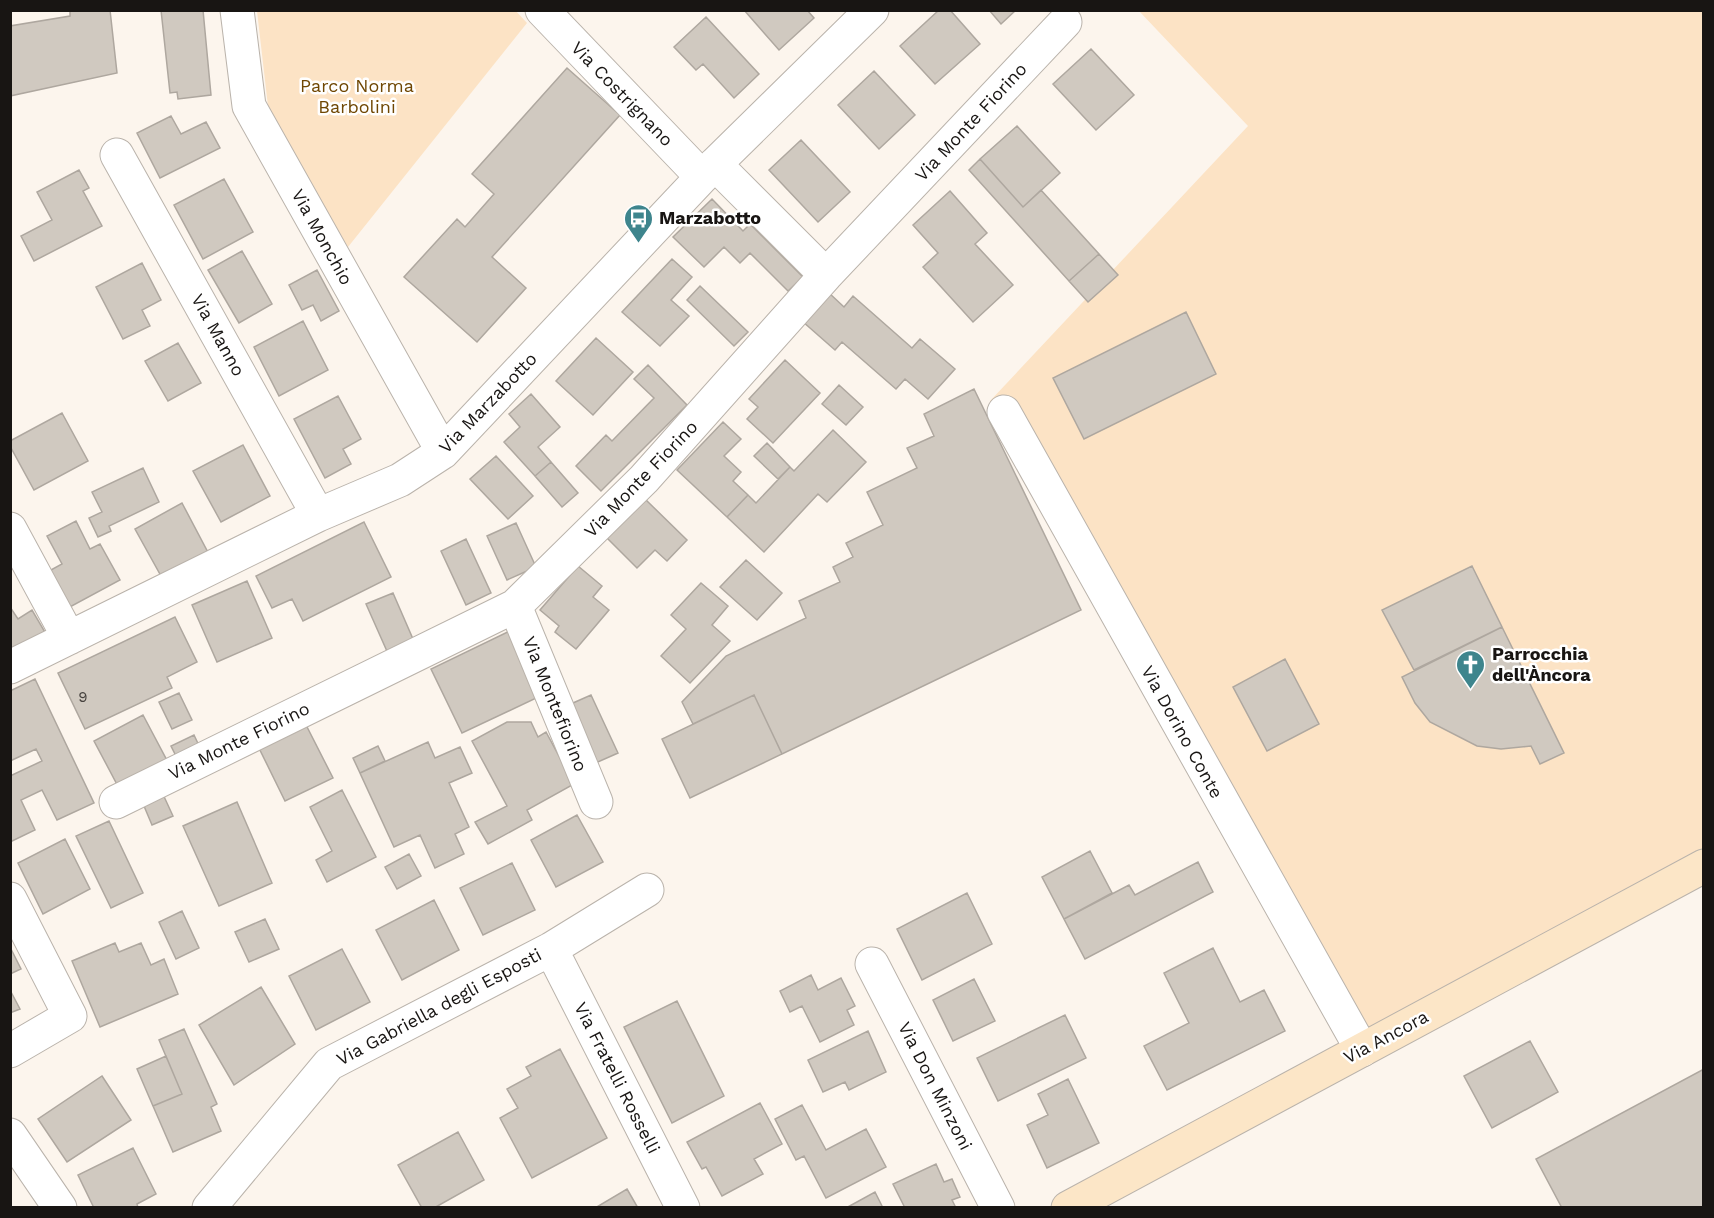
<svg xmlns="http://www.w3.org/2000/svg" width="1714" height="1218" font-family="'Work Sans',sans-serif">
<style>
.green{fill:#fce3c5}
.building{fill:#d0c9c0;stroke:#aea79f;stroke-width:1.5}
.lines{fill:none;stroke-linecap:round;stroke-linejoin:round}
.minor-casing{stroke:#bab3ab;stroke-width:35}
.secondary-casing{stroke:#bab3ab;stroke-width:35}
.minor{stroke:#fff;stroke-width:33}
.secondary{stroke:#fce6c7;stroke-width:33}
.labels{text-anchor:middle;stroke-width:5;stroke-linejoin:round;paint-order:stroke}
.number-label{font-size:15px;fill:#46423e}
.park-label{font-size:18px;fill:#6f4703;stroke:#fff}
.street-label{font-size:18px;fill:#181513;stroke:#fff}
.poi-label{font-size:18px;font-weight:bold;fill:#181513;stroke:#fff;text-anchor:start}
</style>
<rect width="100%" height="100%" fill="#fcf5ed"/>
<path class="green" d="M 515,10 L 527,23 L 348,247 L 269,115 L 257,11 Z
M 1139,11 L 1703,11 L 1703,872 L 1363,1055 L 990,401 L 1248,126 Z"/>
<path class="building" d="M 70,10 L 110,10 L 117,73 L 10,96 L 10,26 L 70,16 Z
M 161,10 L 203,10 L 211,95 L 178,99 L 177,92 L 170,93 Z
M 744,10 L 807,10 L 814,18 L 779,50 Z
M 939,10 L 950,10 L 980,44 L 935,84 L 900,46 Z
M 989,10 L 1016,10 L 1001,24 Z
M 706,17 L 759,74 L 734,98 L 703,64 L 696,70 L 674,47 Z
M 1091,49 L 1134,95 L 1096,130 L 1053,84 Z
M 567,68 L 620,115 L 492,257 L 526,288 L 477,342 L 404,277 L 457,219 L 465,227 L 494,194 L 472,174 Z
M 874,71 L 915,115 L 879,149 L 838,105 Z
M 171,116 L 181,134 L 206,122 L 220,148 L 160,178 L 137,133 Z
M 1017,126 L 1060,173 L 1023,207 L 980,159 Z
M 801,140 L 850,192 L 818,222 L 769,170 Z
M 980,159 L 1023,207 L 1041,190 L 1099,254 L 1069,281 L 969,170 Z
M 79,170 L 89,188 L 83,191 L 102,226 L 34,261 L 21,236 L 52,220 L 37,192 Z
M 224,179 L 253,232 L 203,259 L 174,205 Z
M 950,191 L 987,233 L 975,244 L 1013,285 L 973,322 L 923,267 L 938,253 L 913,225 Z
M 712,199 L 743,231 L 750,224 L 803,277 L 788,291 L 750,253 L 740,263 L 724,247 L 704,267 L 673,237 Z
M 242,251 L 272,304 L 239,323 L 208,270 Z
M 1099,254 L 1118,275 L 1088,302 L 1069,281 Z
M 672,259 L 692,277 L 671,300 L 689,316 L 660,346 L 622,312 Z
M 142,263 L 161,300 L 142,310 L 150,326 L 123,339 L 96,287 Z
M 317,270 L 339,311 L 321,321 L 313,305 L 302,310 L 289,285 Z
M 700,286 L 748,332 L 734,346 L 687,300 Z
M 828,292 L 844,307 L 853,296 L 912,348 L 920,339 L 955,369 L 928,399 L 905,379 L 896,389 L 842,342 L 835,350 L 802,321 Z
M 1186,312 L 1216,374 L 1084,439 L 1053,378 Z
M 303,321 L 328,370 L 279,396 L 254,347 Z
M 596,338 L 633,372 L 593,415 L 556,381 Z
M 178,343 L 201,383 L 168,401 L 145,361 Z
M 785,360 L 820,393 L 773,443 L 747,419 L 758,407 L 749,399 Z
M 648,365 L 687,405 L 601,491 L 576,466 L 606,435 L 612,441 L 654,398 L 634,379 Z
M 839,385 L 863,407 L 846,425 L 822,404 Z
M 974,389 L 1081,610 L 782,754 L 754,695 L 693,724 L 682,702 L 726,656 L 806,618 L 799,601 L 840,582 L 833,567 L 853,557 L 846,543 L 883,525 L 867,492 L 917,468 L 907,448 L 934,436 L 924,414 Z
M 531,394 L 560,427 L 538,447 L 551,462 L 535,476 L 504,442 L 520,427 L 509,414 Z
M 338,396 L 361,439 L 343,449 L 351,464 L 325,478 L 294,419 Z
M 62,413 L 88,461 L 34,490 L 10,446 L 10,441 Z
M 723,422 L 741,439 L 724,456 L 741,472 L 733,481 L 748,495 L 727,517 L 677,470 Z
M 833,430 L 866,462 L 827,502 L 818,494 L 764,552 L 727,517 L 748,495 L 756,503 L 790,467 L 794,471 Z
M 767,443 L 790,467 L 778,479 L 754,456 Z
M 243,445 L 270,496 L 221,522 L 193,471 Z
M 496,456 L 533,496 L 508,519 L 470,479 Z
M 551,462 L 578,493 L 562,507 L 535,476 Z
M 143,468 L 159,502 L 109,526 L 111,531 L 98,537 L 89,518 L 102,512 L 92,492 Z
M 645,499 L 687,540 L 667,561 L 655,550 L 637,568 L 607,538 Z
M 182,503 L 212,560 L 166,585 L 135,529 Z
M 76,521 L 90,549 L 100,544 L 120,580 L 68,608 L 49,571 L 62,564 L 47,536 Z
M 364,522 L 391,577 L 303,621 L 292,599 L 272,608 L 256,576 Z
M 516,523 L 536,567 L 507,580 L 487,536 Z
M 466,539 L 491,593 L 466,605 L 441,551 Z
M 746,560 L 782,593 L 757,620 L 720,587 Z
M 578,566 L 602,586 L 593,597 L 609,610 L 576,649 L 555,632 L 559,626 L 540,610 Z
M 1472,566 L 1502,627 L 1414,670 L 1382,610 Z
M 247,581 L 272,638 L 217,662 L 192,605 Z
M 701,583 L 728,606 L 712,625 L 730,641 L 690,683 L 661,656 L 686,629 L 671,615 Z
M 393,593 L 416,646 L 390,658 L 366,604 Z
M 10,607 L 18,619 L 32,610 L 49,639 L 10,663 Z
M 175,617 L 197,662 L 167,677 L 172,688 L 85,729 L 58,673 Z
M 518,627 L 549,692 L 462,733 L 431,669 Z
M 1502,627 L 1564,753 L 1540,764 L 1531,746 L 1501,749 L 1477,746 L 1430,722 L 1415,703 L 1402,677 Z
M 1285,659 L 1319,724 L 1267,751 L 1233,687 Z
M 35,679 L 94,803 L 57,820 L 42,790 L 21,800 L 35,830 L 10,842 L 10,776 L 42,761 L 36,749 L 10,761 L 10,691 Z
M 179,693 L 192,720 L 172,729 L 159,702 Z
M 591,695 L 618,753 L 591,765 L 564,707 Z
M 754,695 L 782,754 L 690,798 L 662,739 Z
M 143,715 L 170,766 L 121,792 L 94,741 Z
M 302,717 L 333,778 L 285,801 L 255,740 Z
M 507,722 L 531,722 L 538,737 L 546,732 L 574,784 L 527,810 L 532,820 L 488,844 L 475,822 L 507,806 L 472,741 Z
M 194,735 L 203,754 L 180,764 L 171,746 Z
M 428,742 L 435,758 L 460,747 L 472,773 L 449,783 L 469,827 L 455,834 L 464,854 L 435,868 L 420,835 L 394,847 L 360,773 Z
M 378,746 L 385,761 L 360,773 L 353,758 Z
M 161,790 L 173,816 L 152,825 L 141,799 Z
M 342,790 L 376,857 L 327,882 L 316,860 L 332,851 L 310,807 Z
M 237,802 L 272,883 L 219,906 L 183,826 Z
M 577,815 L 603,862 L 556,887 L 531,840 Z
M 109,821 L 143,893 L 111,908 L 76,836 Z
M 65,839 L 90,889 L 43,914 L 18,863 Z
M 1090,851 L 1112,893 L 1064,919 L 1042,877 Z
M 409,854 L 421,876 L 397,889 L 385,867 Z
M 1198,862 L 1213,892 L 1085,959 L 1064,919 L 1129,885 L 1135,895 Z
M 512,863 L 535,910 L 483,935 L 460,888 Z
M 967,893 L 992,944 L 922,980 L 897,929 Z
M 434,900 L 459,950 L 402,980 L 376,930 Z
M 182,911 L 199,948 L 176,959 L 159,922 Z
M 265,919 L 279,949 L 249,962 L 235,932 Z
M 115,943 L 119,952 L 141,943 L 151,965 L 164,959 L 178,994 L 100,1027 L 72,961 Z
M 10,947 L 21,969 L 10,974 Z
M 1213,948 L 1240,1002 L 1264,990 L 1285,1031 L 1167,1090 L 1144,1046 L 1189,1023 L 1164,973 Z
M 342,949 L 370,1002 L 316,1030 L 289,976 Z
M 811,975 L 818,990 L 841,978 L 855,1006 L 847,1010 L 854,1025 L 820,1042 L 802,1006 L 790,1012 L 780,991 Z
M 974,979 L 995,1021 L 953,1041 L 933,1000 Z
M 261,987 L 295,1044 L 234,1085 L 199,1025 Z
M 10,990 L 20,1009 L 10,1013 Z
M 677,1001 L 724,1096 L 672,1123 L 624,1027 Z
M 1065,1015 L 1086,1058 L 998,1101 L 977,1058 Z
M 184,1029 L 217,1104 L 211,1107 L 221,1131 L 173,1152 L 153,1106 L 182,1094 L 159,1040 Z
M 868,1031 L 886,1072 L 849,1090 L 845,1082 L 823,1092 L 808,1060 Z
M 1530,1041 L 1558,1092 L 1492,1128 L 1464,1076 Z
M 560,1049 L 607,1138 L 532,1178 L 500,1118 L 518,1108 L 507,1089 L 531,1076 L 526,1067 Z
M 166,1056 L 182,1094 L 153,1106 L 137,1069 Z
M 1704,1069 L 1704,1208 L 1562,1208 L 1536,1159 Z
M 102,1076 L 131,1120 L 67,1162 L 38,1119 Z
M 1068,1079 L 1099,1143 L 1047,1168 L 1027,1125 L 1048,1115 L 1038,1094 Z
M 760,1103 L 782,1144 L 754,1159 L 763,1174 L 722,1196 L 706,1167 L 702,1169 L 687,1142 Z
M 802,1105 L 826,1150 L 866,1129 L 886,1167 L 826,1198 L 804,1156 L 796,1160 L 775,1119 Z
M 458,1132 L 484,1180 L 434,1208 L 422,1208 L 398,1165 Z
M 133,1148 L 156,1194 L 137,1204 L 138,1208 L 94,1208 L 78,1175 Z
M 936,1164 L 944,1182 L 952,1179 L 960,1197 L 952,1200 L 956,1208 L 905,1208 L 893,1184 Z
M 627,1189 L 638,1208 L 595,1208 Z
M 875,1192 L 883,1208 L 846,1208 Z"/>
<g class="lines">
<defs>
<path id="minor" d="M 237,10 L 249,106 L 443,452
M 542,10 L 702,177
M 117,155 L 318,515
M 715,164 L 826,275
M 1004,412 L 1362,1050
M 10,529 L 69,638
M 515,606 L 596,802
M 10,667 L 318,515 L 400,480 L 443,452 L 702,177 L 872,10
M 116,802 L 515,606 L 644,479 L 826,275 L 1065,22
M 10,899 L 70,1016 L 10,1051
M 551,949 L 683,1208
M 872,964 L 998,1208
M 10,1135 L 60,1208
M 209,1208 L 329,1064 L 551,949 L 647,890"/>
<path id="secondary" d="M 1068,1208 L 1704,866"/>
</defs>
<use href="#minor" class="minor-casing"/>
<use href="#secondary" class="secondary-casing"/>
<use href="#minor" class="minor"/>
<use href="#secondary" class="secondary"/>
</g>
<defs>
<symbol id="bus-pin" viewBox="-11 -11 22 30"><path d="M0 17L-7.5 6A9.5 9.5 0 1 1 7.5 6Z" fill="#3e858d" stroke="#fff"/><path d="M-5-6H5V4H4V6H2V4H-2V6H-4V4H-5ZM-3.5-4V0h7V-4ZM-3.5 1.2v1.5H-2V1.2ZM2 1.2v1.5H3.5V1.2Z" fill="#fff"/></symbol>
<symbol id="church-pin" viewBox="-11 -11 22 30"><path d="M0 17L-7.5 6A9.5 9.5 0 1 1 7.5 6Z" fill="#3e858d" stroke="#fff"/><path d="M-1.2-6h2.4v3.5h3.3v2.4h-3.3V6h-2.4V-.1h-3.3v-2.4h3.3Z" fill="#fff"/></symbol>
</defs>
<g fill-rule="evenodd">
<use href="#bus-pin" x="622" y="202" width="33" height="45"/>
<use href="#church-pin" x="1454" y="648" width="33" height="45"/>
</g>
<g class="labels">
<g class="number-label">
<text x="83" y="702">9</text>
</g>
<g class="park-label">
<text x="357" y="92">Parco Norma<tspan x="357" dy="21">Barbolini</tspan></text>
</g>
<g class="street-label">
<text transform="translate(622 94) rotate(46)" y="6">Via Costrignano</text>
<text transform="translate(971 122) rotate(-47)" y="6">Via Monte Fiorino</text>
<text transform="translate(322 237) rotate(61)" y="6">Via Monchio</text>
<text transform="translate(218 335) rotate(61)" y="6">Via Manno</text>
<text transform="translate(488 403) rotate(-46)" y="6">Via Marzabotto</text>
<text transform="translate(641 479) rotate(-46)" y="6">Via Monte Fiorino</text>
<text transform="translate(555 704) rotate(68)" y="6">Via Montefiorino</text>
<text transform="translate(1182 732) rotate(61)" y="6">Via Dorino Conte</text>
<text transform="translate(239 741) rotate(-26)" y="6">Via Monte Fiorino</text>
<text transform="translate(439 1007) rotate(-28)" y="6">Via Gabriella degli Esposti</text>
<text transform="translate(1386 1037) rotate(-28)" y="6">Via Ancora</text>
<text transform="translate(617 1078) rotate(63)" y="6">Via Fratelli Rosselli</text>
<text transform="translate(935 1086) rotate(63)" y="6">Via Don Minzoni</text>
</g>
<g class="poi-label">
<text x="659" y="224">Marzabotto</text>
<text x="1492" y="660">Parrocchia<tspan x="1492" dy="21">dell'Àncora</tspan></text>
</g>
</g>
<rect width="1714" height="1218" fill="none" stroke="#181513" stroke-width="24"/>
</svg>
